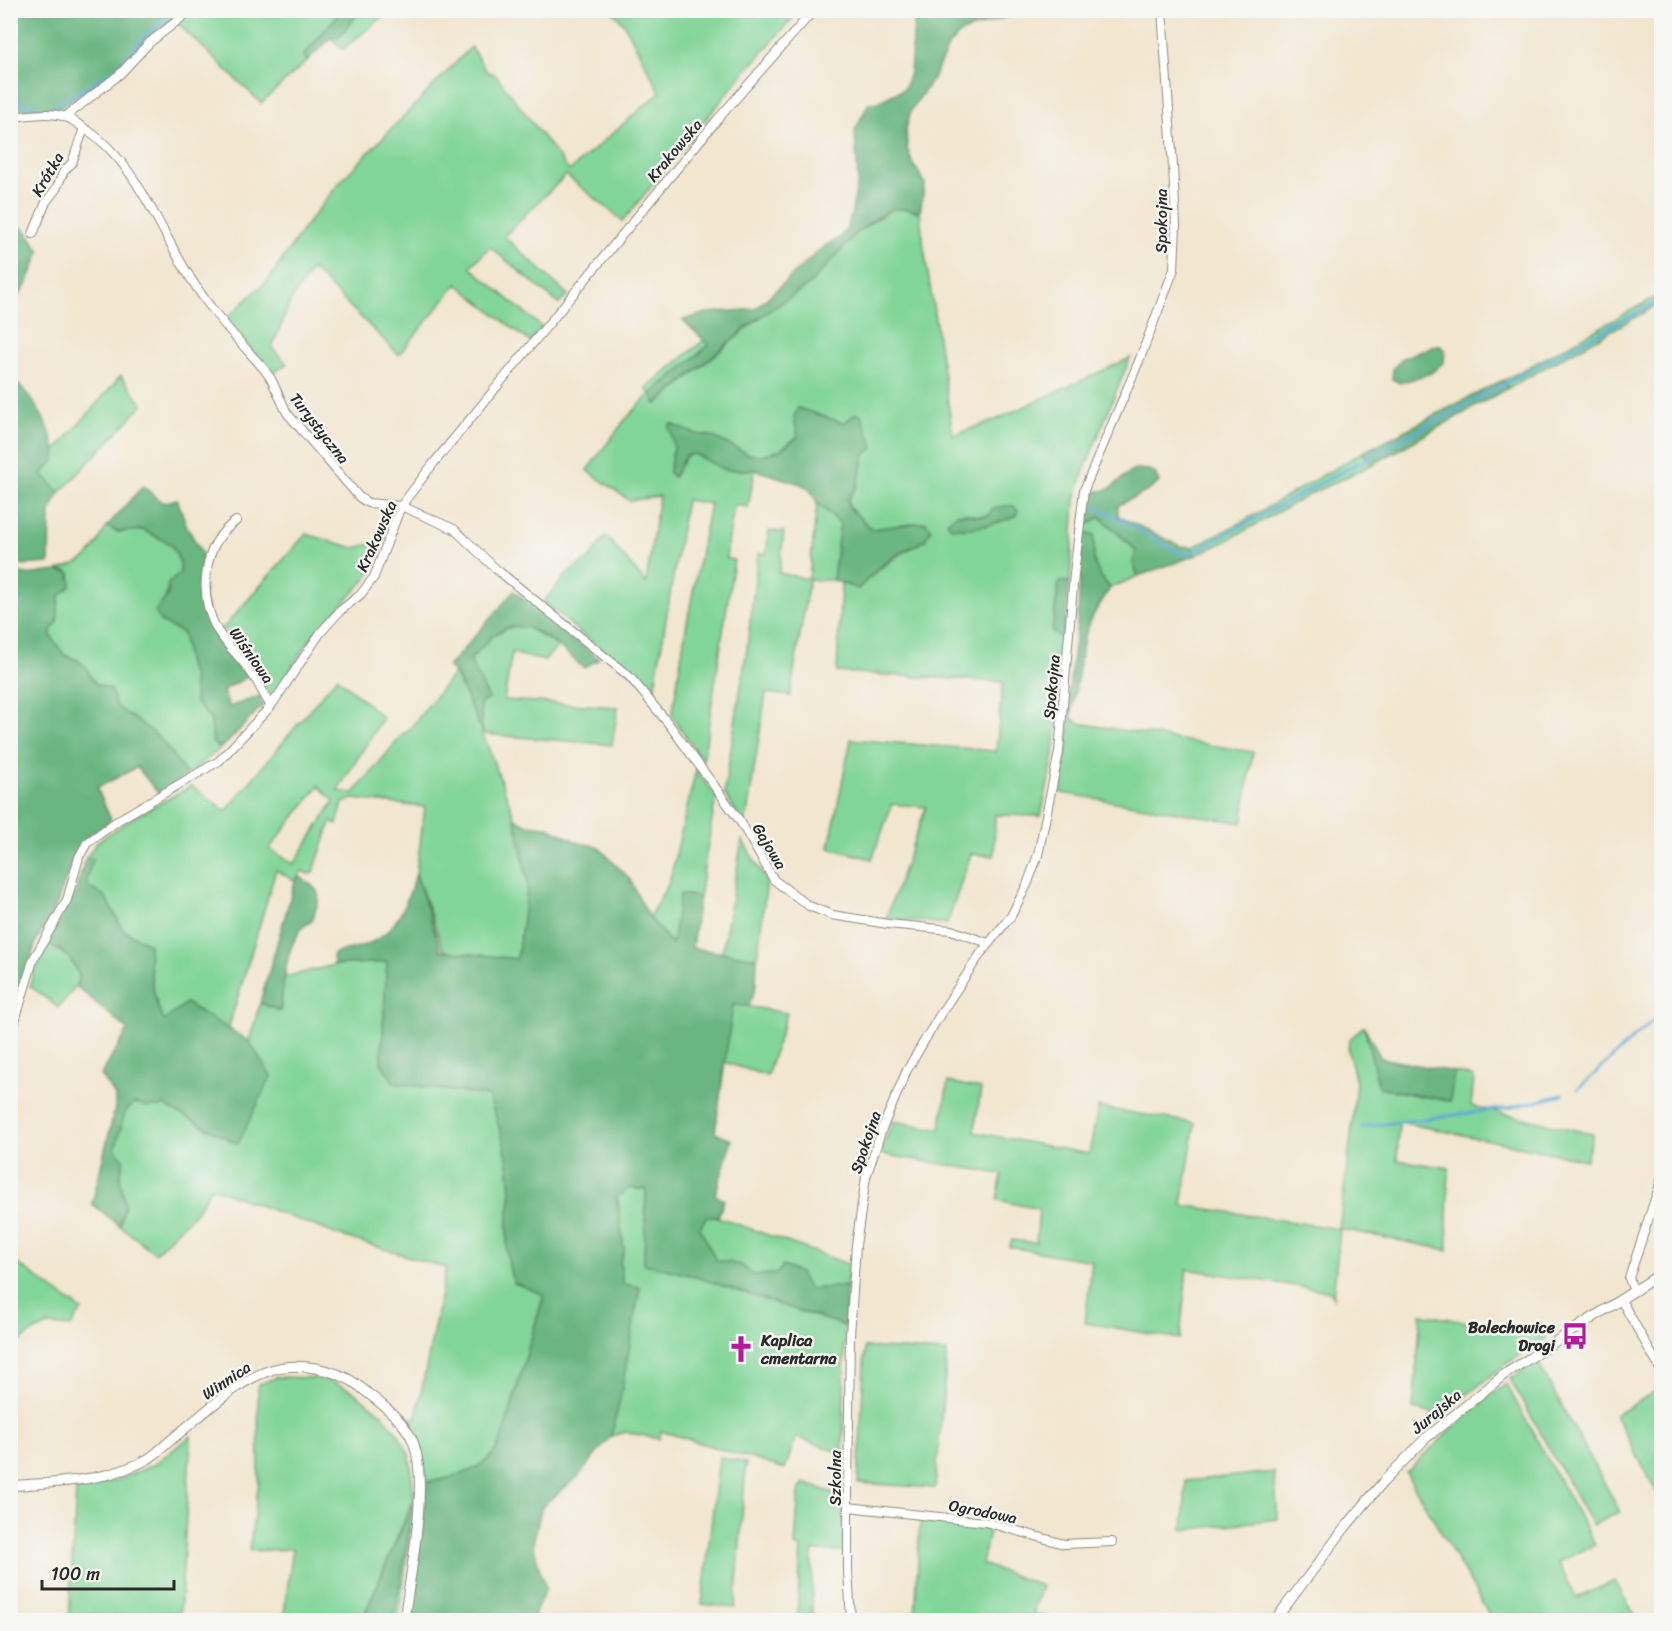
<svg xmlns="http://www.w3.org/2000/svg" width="1672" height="1631" font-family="Sriracha,sans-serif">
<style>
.green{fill:#82d598;stroke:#568062;stroke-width:1.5;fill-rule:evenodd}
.forest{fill:#69b680;stroke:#4a7056;stroke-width:1.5}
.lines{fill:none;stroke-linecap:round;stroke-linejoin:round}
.stream{stroke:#5fa9d7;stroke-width:3}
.minor-casing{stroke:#8e887c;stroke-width:10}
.tertiary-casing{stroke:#8e887c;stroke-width:11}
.minor{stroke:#fff;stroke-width:8}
.tertiary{stroke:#fff;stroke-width:9}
.labels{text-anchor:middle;stroke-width:5;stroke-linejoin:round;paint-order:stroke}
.street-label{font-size:16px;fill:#2b2b2b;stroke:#f6f6f2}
.poi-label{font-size:16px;font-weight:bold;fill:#2b2b2b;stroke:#f6f6f2;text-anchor:end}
</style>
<rect width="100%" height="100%" fill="#f6f6f2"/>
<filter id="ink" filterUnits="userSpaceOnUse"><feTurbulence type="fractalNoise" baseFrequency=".0167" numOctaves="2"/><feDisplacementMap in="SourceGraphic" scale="12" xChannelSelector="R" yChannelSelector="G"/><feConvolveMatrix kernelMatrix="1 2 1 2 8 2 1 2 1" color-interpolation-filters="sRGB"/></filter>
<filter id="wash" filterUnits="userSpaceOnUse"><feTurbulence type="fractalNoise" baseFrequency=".008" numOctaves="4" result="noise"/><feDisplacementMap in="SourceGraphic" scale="24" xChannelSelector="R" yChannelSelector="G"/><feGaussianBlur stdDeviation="1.35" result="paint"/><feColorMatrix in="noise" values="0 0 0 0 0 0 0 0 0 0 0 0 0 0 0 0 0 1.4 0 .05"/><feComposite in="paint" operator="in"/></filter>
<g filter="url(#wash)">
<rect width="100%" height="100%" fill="#f1e6ce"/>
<path class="green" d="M 182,10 L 259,11 L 265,16 L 289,11 L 341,11 L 304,55 L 307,61 L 261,103 L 172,18 Z
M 360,11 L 390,11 L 343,49 L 331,38 L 338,38 Z
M 612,11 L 799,11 L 738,80 L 623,221 L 566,175 L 504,236 L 568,295 L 559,304 L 490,247 L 470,267 L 542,327 L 530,342 L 457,284 L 399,355 L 312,269 L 291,300 L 272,348 L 287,364 L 272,374 L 226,319 L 270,278 L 304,228 L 339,183 L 471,47 L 486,71 L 496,75 L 569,171 L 660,92 L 624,24 Z
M 964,11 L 1024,11 L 983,25 L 977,14 Z
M 892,209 L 908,209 L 920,212 L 923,241 L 953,435 L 993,421 L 1130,358 L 1083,473 L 1075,500 L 1070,582 L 1059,582 L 1052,631 L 1063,639 L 1054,755 L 1041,816 L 995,815 L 994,856 L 971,854 L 947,924 L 886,918 L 926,807 L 892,804 L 872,859 L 829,848 L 851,739 L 996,751 L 1003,682 L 837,672 L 841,583 L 858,589 C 878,567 900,553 926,540 L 926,522 L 872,529 L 849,507 L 848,499 L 857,486 L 865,455 L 855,414 L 844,423 L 798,408 L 794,417 L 798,436 L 778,451 L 761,455 L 748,454 L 711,436 L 695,434 L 672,424 L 670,426 L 674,447 L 669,472 L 673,477 L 686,456 L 694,454 L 725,470 L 755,470 L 748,507 L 734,505 L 726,558 L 734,560 L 703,761 L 672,716 L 686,628 L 710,504 L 686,500 L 654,691 L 579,632 L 544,601 L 566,575 L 590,557 L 606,536 L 646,583 L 659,496 L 630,501 L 587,470 L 625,420 L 650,394 L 646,388 L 704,340 L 709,345 L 651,394 L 657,404 L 763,315 L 810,284 L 858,232 ZM 1005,506 L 1014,506 L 964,529 L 947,522 C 967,503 966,521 990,515 L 992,509 Z
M 1661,294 L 1661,303 L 1508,388 L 1503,381 Z
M 121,376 L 143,405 L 60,493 L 42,474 L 54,460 L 56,450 Z
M 1363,452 L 1372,465 L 1312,493 L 1226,541 L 1194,556 L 1193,547 L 1244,521 Z
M 817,503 L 840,523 L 833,580 L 809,580 L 790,696 L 766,693 L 745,827 L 724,793 L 747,648 L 758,554 L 766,554 L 769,531 L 784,532 L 779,573 L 809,579 Z
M 1100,517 L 1136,551 L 1133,563 L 1138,576 L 1110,588 C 1092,568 1093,561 1094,535 L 1082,533 L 1084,523 L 1087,525 Z
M 107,526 L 117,532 L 143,530 L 171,544 L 180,563 L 180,573 L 168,584 L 161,622 L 183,633 L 188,665 L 193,677 L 195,702 L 211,720 L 213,743 L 218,747 L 226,744 L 187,775 L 165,745 L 154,733 L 116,706 L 111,689 L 96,684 L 90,676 L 86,667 L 77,660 L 64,655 L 51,636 L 51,630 L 57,623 L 59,596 L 67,571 L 58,570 C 91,561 91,554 107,526 Z
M 306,534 L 354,548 L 382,541 L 366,579 L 311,638 L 272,698 L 231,643 L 223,628 Z
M 513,626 L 525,626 L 558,646 L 544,661 L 512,653 L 504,700 L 618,707 L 612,745 L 483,734 L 515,818 L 528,884 L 517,959 L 444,951 L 416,874 L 425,807 L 353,799 L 343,803 L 337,824 L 331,822 L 313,873 L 308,874 L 302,871 L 295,881 L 276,870 L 228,1030 L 186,1003 L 164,1022 C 152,997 150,971 149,944 L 123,930 L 105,896 L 87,887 L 86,880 L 93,859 L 86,858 L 98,841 L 131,819 L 191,786 L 226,811 L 337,677 L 383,718 L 337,791 L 354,793 L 404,733 L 407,732 L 454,673 L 482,731 L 480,703 L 489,699 L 470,660 L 493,635 ZM 319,786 L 334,801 L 294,864 L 269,849 Z
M 1071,717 L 1079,723 L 1253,752 L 1242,823 L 1061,793 Z
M 696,770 L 716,796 L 699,897 L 680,894 L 673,945 L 649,917 L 669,883 Z
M 742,840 L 767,881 L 757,958 L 722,953 Z
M 47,944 C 66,954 71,956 79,976 L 76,986 L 58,1008 L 30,986 L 35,963 Z
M 387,962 L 381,1063 L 395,1083 L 488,1095 C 502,1131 511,1162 511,1200 C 511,1206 508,1212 508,1219 C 506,1240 506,1264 514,1283 L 544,1294 L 504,1432 C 502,1437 500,1444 496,1450 C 481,1472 451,1479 427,1482 L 422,1450 L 403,1416 L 416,1418 L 446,1268 L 338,1235 L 211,1187 L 197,1211 L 155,1253 L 120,1226 L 125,1204 L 120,1177 L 123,1159 L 115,1149 L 125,1112 L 135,1103 L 148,1107 L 163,1105 L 271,1077 L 249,1041 L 260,1003 L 280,1011 L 284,977 L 334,965 Z
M 733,1004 L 787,1013 L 767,1076 L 724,1062 Z
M 1364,1026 L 1379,1088 L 1450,1101 L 1454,1072 L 1474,1077 L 1471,1106 L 1593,1134 L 1586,1160 L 1399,1122 L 1397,1160 L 1449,1168 L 1447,1218 L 1448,1250 L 1340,1229 L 1333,1298 L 1328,1291 L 1187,1269 L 1180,1339 L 1085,1323 L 1092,1261 L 1009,1247 L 1012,1240 L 1036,1243 L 1039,1209 L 997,1200 L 1002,1174 L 880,1154 L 893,1121 L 940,1129 L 948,1082 L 981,1089 L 974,1132 L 1089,1154 L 1098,1107 L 1195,1123 L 1182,1205 L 1339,1229 L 1352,1127 L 1356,1081 L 1348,1051 L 1349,1040 Z
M 629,1188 L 646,1189 L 644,1264 L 690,1275 L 845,1326 L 843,1454 L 796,1437 L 785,1469 L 661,1431 L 659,1439 L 626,1432 L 611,1436 L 639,1287 L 623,1285 L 620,1263 L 624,1250 L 617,1197 Z
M 706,1217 L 718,1217 L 848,1264 L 847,1286 L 809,1289 L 777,1274 L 754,1275 L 741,1265 L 716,1260 L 700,1228 Z
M 11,1259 L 82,1310 L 71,1327 L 49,1325 L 35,1331 L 11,1348 Z
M 1421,1314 L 1544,1336 L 1547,1338 L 1509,1362 L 1441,1415 L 1413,1409 Z
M 865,1347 L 947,1352 L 935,1488 L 858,1483 Z
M 1537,1361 L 1620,1512 L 1592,1525 L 1510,1379 Z
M 277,1377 L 322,1378 L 351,1390 L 382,1414 L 399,1435 L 410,1456 L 414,1500 L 399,1620 L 394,1620 L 412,1503 L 362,1620 L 283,1620 L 293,1549 L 249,1551 L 259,1481 L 258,1385 Z
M 1506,1384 L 1595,1545 L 1558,1562 L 1576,1598 L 1615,1581 L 1637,1620 L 1492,1620 L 1411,1481 L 1406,1473 C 1438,1441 1470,1411 1506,1384 Z
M 1661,1388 L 1661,1500 L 1615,1415 Z
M 191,1436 L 180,1617 L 217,1620 L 69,1620 L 76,1489 L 115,1481 L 153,1465 Z
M 719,1457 L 746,1463 L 735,1608 L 702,1604 Z
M 1274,1472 L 1278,1519 L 1183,1530 L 1186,1481 Z
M 804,1483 L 843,1496 L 844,1551 L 812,1551 L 812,1620 L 797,1620 L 801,1548 L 795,1546 L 799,1489 Z
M 920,1520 L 990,1527 L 982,1564 L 1042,1586 L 1033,1613 L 1057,1620 L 915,1620 Z"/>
<path class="forest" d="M 964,10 L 977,13 L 983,25 L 962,32 L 949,45 L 933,78 L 911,110 L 906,129 L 907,148 L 913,164 L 925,183 L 920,212 L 908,209 L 892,209 L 876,218 L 858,232 L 810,284 L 755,320 L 656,404 L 651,394 L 709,345 L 683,320 L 706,313 L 755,309 L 823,247 L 839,238 L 846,229 L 851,216 L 858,181 L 855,130 L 869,103 L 878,102 L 904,89 L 910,73 L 915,11 Z
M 10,11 L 182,11 L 145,41 L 117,70 L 53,113 L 29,113 L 11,104 Z
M 341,11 L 360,11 L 338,38 L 331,38 L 307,61 L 304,55 Z
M 11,222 L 24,228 L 40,251 L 28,282 L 11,308 Z
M 1434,346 L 1440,346 L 1445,350 L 1444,362 L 1431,373 L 1400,383 L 1392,379 L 1393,368 L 1405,357 Z
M 11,377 C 31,394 57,433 55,460 L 42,474 L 60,493 L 50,511 L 49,563 L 20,565 L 12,558 L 11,554 Z
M 1503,380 L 1508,388 L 1372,465 L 1363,452 Z
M 798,408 L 844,423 L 855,414 L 861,415 L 874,447 L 865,455 L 857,486 L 848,499 L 849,508 L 872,529 L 926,522 L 931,529 C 923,546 913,545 898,554 C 883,563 870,576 858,589 L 833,580 L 840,523 L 817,503 L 810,490 L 801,484 L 755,470 L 725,470 L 694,454 L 685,456 L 674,477 L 669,472 L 674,447 L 669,426 L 672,424 L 695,434 L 711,436 L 748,454 L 761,455 L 778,451 L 798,437 L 794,417 Z
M 1135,469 L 1149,470 L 1155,473 L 1159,482 C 1147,495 1132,496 1118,506 L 1118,516 L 1180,546 L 1193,547 L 1194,556 L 1138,576 L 1133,563 L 1136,550 L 1100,517 L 1087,525 L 1084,523 L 1089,491 C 1115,494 1114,481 1135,469 Z
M 143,486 L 163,503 L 177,499 L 187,527 L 203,555 L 204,600 L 215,630 L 249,676 L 223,690 L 229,707 L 260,696 L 263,705 L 227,743 L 218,747 L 213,743 L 211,720 L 195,702 L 193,677 L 188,665 L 183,633 L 161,622 L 155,611 L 168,595 L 168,584 L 180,573 L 180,562 L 171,544 L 143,530 L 117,532 L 107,526 Z
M 1005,506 L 1014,506 L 1018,511 L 1016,516 C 995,524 973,531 951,527 L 947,522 C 966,504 968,521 990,515 L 992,509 Z
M 1082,533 L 1094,535 C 1093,561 1092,568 1110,588 L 1092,617 L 1084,638 L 1071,717 L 1066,714 L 1078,615 Z
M 11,565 C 25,585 52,565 70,573 L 71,586 L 59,596 L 57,623 L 51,630 L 51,636 L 64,655 L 77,660 L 86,667 L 90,676 L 96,684 L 111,689 L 116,706 L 154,733 L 165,745 L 187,775 L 158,793 L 137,767 L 97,788 L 111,820 L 86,838 L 78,852 L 68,873 L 56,906 L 36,941 L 11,1027 Z
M 1059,582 L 1070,582 L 1063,639 L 1052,632 Z
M 514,591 L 599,659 L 584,668 C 560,648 524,608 493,636 C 485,643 478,652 470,660 L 489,699 L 480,703 L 483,734 L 457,675 L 448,667 Z
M 515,818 L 528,825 L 548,827 L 579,843 L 597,846 L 629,878 L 649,917 L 672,944 L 680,894 L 699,897 L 692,948 L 757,958 L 756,986 L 749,1006 L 733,1005 L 715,1133 L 732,1140 L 715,1195 L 724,1200 L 718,1217 L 706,1217 L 700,1228 L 716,1260 L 741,1265 L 754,1275 L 776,1274 L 783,1266 L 800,1273 L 809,1289 L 847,1286 L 845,1326 L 690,1275 L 644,1264 L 646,1189 L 629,1188 L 617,1197 L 624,1250 L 620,1263 L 623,1284 L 640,1287 L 620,1400 L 611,1436 L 578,1477 L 542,1506 L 533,1543 L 541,1575 L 546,1588 L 532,1620 L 452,1620 L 447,1618 L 440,1620 L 407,1620 L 421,1538 L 427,1482 C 451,1479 481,1472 496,1450 C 500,1444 502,1437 504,1432 L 544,1295 L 514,1283 C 506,1264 506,1240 508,1219 C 508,1212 511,1206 511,1200 C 511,1162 502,1131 488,1096 L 394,1083 L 381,1063 L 387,962 L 334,965 L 333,954 C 345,950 359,948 370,943 C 399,930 407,901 416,874 L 441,951 L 517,959 L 528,884 Z
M 86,858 L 94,859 C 89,868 86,877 87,887 L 105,896 L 123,930 L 149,944 C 150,971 151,996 164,1021 L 186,1003 L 249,1041 L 271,1076 L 238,1144 L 163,1105 L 161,1107 L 148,1107 L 135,1103 L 125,1112 L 115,1149 L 124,1159 L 120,1177 L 125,1204 L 120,1226 L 92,1204 L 115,1108 L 115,1095 L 101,1075 L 128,1030 L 76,986 L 79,976 C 71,956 66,953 47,944 L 76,890 Z
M 299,876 C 324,893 321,893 312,921 C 286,932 283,986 280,1011 L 260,1003 L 295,881 Z
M 1364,1026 L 1381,1058 L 1454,1072 L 1450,1101 L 1379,1088 Z
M 414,1500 L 394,1620 L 362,1620 Z"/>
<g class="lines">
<path class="stream" d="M 10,97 L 43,111 L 48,111 L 116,69 L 147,34 L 178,10
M 1092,504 L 1179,553 L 1186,554 L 1195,551 L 1662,299
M 1578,1089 L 1662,1012
M 1362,1127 L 1508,1108 L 1563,1095"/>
</g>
</g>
<g filter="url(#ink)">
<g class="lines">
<defs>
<path id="minor" d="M 10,117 C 27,116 49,111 65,117 C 71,118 76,123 81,126 C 139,161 160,235 197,288 C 216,317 241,343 264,369 L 271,379 L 287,413 L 359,497 L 368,503 L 401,506 L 454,529 L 496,569 L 630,677 L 668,723 L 740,821 L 774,880 L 809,906 L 832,915 L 888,924 L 951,930 L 988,943
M 65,117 L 120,74 L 149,43 L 191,10
M 33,234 L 46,202 L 56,189 L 64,171 L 72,163 L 84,128
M 236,521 C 202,544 198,595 217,630 C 227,646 242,659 252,674 C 259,684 264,696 271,706
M 10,1038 L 33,960 L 67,900 L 79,857 L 87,843 L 120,819 L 219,761 L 271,706 L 321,632 L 340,611 L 361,594 L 374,577 L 401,506 L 433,464 L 717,120 L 814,10
M 1634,1291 L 1629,1278 L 1662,1178
M 1621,1300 L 1662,1372
M 848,1507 L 985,1522 L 1064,1544 L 1112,1542
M 851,1620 L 848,1570 L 848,1490 L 850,1336 L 856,1245 L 866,1177 L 882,1129 L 907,1070 L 941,1013 L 981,953 L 1011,916 L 1027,885 L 1038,855 L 1059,752 L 1074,574 L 1084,490 L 1139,361 L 1174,269 L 1176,225 L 1173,167 L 1162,10"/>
<path id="tertiary" d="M 10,1486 C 56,1482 107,1482 148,1459 C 156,1454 164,1446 172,1439 C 202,1416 232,1384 268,1371 C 297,1361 335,1368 359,1386 C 377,1401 400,1416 411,1437 C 431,1477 410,1575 404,1620
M 1275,1620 L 1344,1529 L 1383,1482 L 1426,1438 L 1505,1374 L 1662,1273"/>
</defs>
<use href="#minor" class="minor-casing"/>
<use href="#tertiary" class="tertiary-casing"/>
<use href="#minor" class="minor"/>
<use href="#tertiary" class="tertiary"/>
</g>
</g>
<defs>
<symbol id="bus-bare" viewBox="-9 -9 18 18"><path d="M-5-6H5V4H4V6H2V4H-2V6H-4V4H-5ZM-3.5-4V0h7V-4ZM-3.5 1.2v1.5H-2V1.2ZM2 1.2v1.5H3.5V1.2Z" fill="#b5179e" stroke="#f6f6f2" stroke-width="2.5" paint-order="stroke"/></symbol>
<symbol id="church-bare" viewBox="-9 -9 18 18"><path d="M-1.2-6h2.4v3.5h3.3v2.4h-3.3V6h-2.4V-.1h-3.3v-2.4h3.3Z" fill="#b5179e" stroke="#f6f6f2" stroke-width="2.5" paint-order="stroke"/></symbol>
</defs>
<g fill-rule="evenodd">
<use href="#bus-bare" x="1556" y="1317" width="38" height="38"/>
<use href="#church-bare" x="722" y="1330" width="38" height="38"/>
</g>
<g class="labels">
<g class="street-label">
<text transform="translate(674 150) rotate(-50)" y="6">Krakowska</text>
<text transform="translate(47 174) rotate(-60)" y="6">Krótka</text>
<text transform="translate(1161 221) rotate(-90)" y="6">Spokojna</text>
<text transform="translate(320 428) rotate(52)" y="6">Turystyczna</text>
<text transform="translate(376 536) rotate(-66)" y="6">Krakowska</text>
<text transform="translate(252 655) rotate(55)" y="6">Wiśniowa</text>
<text transform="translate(1051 687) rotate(-85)" y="6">Spokojna</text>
<text transform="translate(770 846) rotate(59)" y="6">Gajowa</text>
<text transform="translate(865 1142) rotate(-71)" y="6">Spokojna</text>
<text transform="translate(226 1380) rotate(-34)" y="6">Winnica</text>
<text transform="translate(1436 1411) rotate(-40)" y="6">Jurajska</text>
<text transform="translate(835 1478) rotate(-90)" y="6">Szkolna</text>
<text transform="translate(983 1511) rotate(11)" y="6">Ogrodowa</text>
</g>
<g class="poi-label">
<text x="1555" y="1333">Bolechowice<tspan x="1555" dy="18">Drogi</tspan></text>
<text x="761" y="1346" text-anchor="start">Kaplica<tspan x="761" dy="18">cmentarna</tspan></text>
</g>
</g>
<rect width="1672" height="1631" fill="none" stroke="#f6f6f2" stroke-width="36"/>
<path d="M42 1580v9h132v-9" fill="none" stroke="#2b2b2b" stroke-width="3"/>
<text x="51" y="1580" font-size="18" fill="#2b2b2b" stroke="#f6f6f2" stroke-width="4.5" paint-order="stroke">100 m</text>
</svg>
